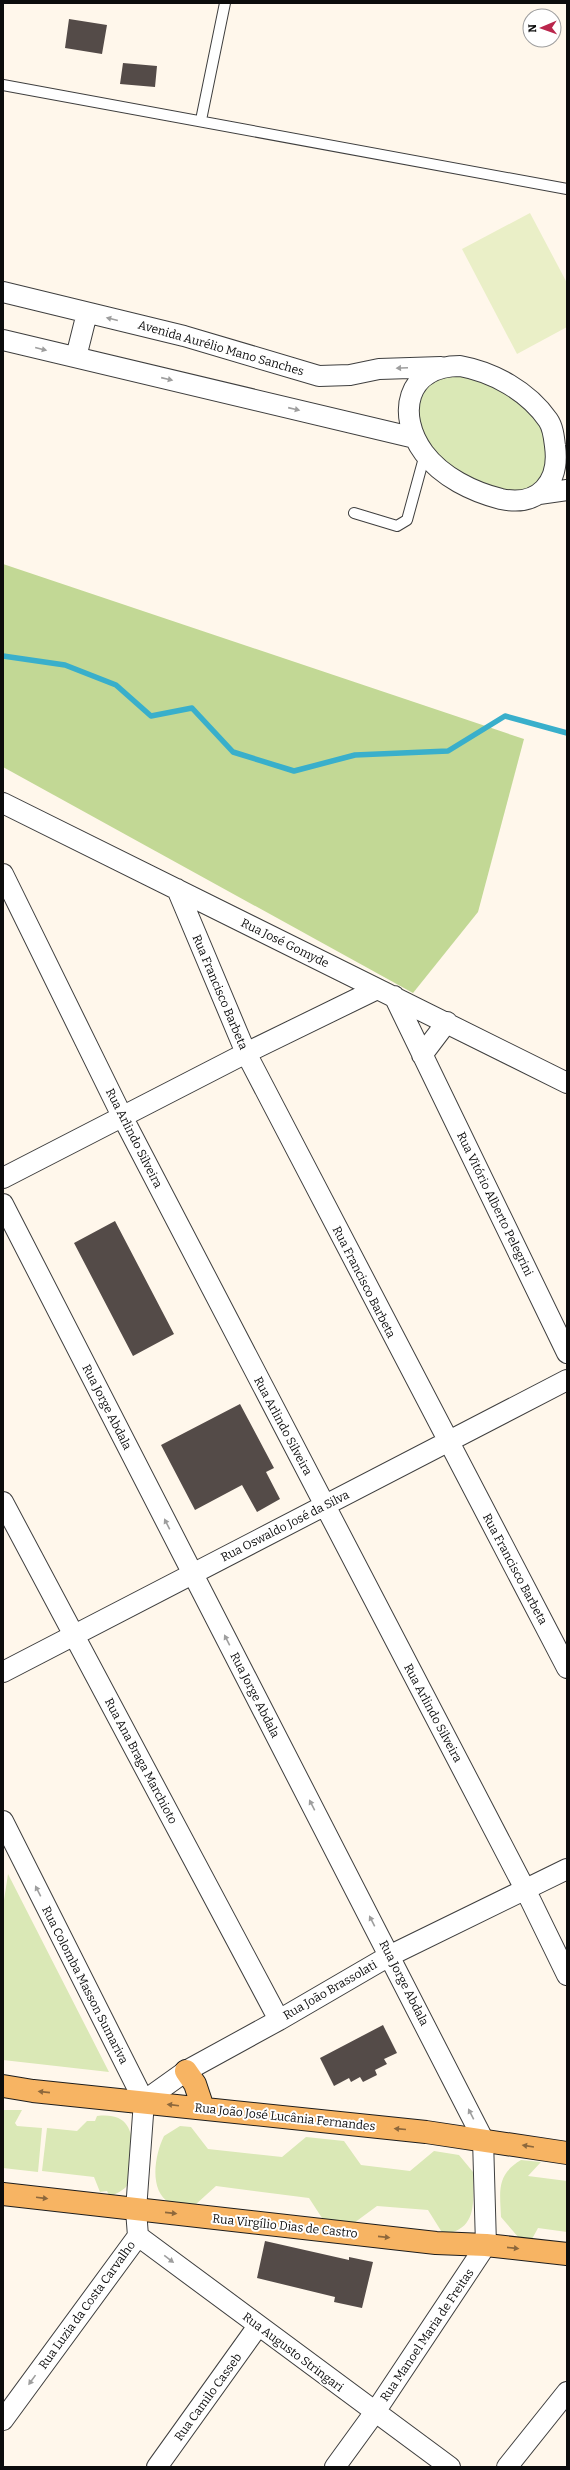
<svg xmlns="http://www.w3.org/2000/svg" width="570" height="2470" font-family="Bitter,serif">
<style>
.green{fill:#dae8b6}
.forest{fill:#c2d895}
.pitch{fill:#eaefc7}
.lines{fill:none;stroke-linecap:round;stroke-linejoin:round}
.stream{stroke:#39afcb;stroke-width:5.5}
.building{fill:#544b48}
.lane-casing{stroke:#3f3f3f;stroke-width:12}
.street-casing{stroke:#3f3f3f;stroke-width:22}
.primary-casing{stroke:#1d1d1d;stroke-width:24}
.lane{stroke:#fff;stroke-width:10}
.street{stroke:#fff;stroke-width:20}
.primary{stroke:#f7b463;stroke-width:22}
.oneway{fill:#9e9e9e}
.oneway2{fill:#8d683c}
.labels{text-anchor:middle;stroke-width:4;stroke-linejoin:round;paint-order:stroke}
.street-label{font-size:12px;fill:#0c0c0c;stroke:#fff}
</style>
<rect width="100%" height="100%" fill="#fff7eb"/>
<path class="green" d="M 469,374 L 519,400 L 544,423 L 551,455 L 538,490 L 505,493 L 446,466 L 420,436 L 417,395 L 428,381 Z
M 8,1874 L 109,2072 L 3,2060 L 3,1907 Z
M 3,2110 L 22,2110 L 15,2123 L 17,2126 L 42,2128 L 38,2172 L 3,2168 Z
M 97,2116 C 130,2112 134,2133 132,2160 C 132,2169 132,2179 126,2187 C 122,2191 115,2194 110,2197 L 107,2191 L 100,2192 L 94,2177 L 42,2171 L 47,2128 L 77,2131 L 87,2121 L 95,2121 Z
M 180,2126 L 191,2127 L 208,2149 L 282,2157 L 306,2137 L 344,2141 L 361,2165 L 410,2171 L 434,2151 L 459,2155 L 473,2172 C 473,2200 479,2230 443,2234 L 428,2210 L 377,2206 L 354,2223 L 324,2221 L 309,2198 L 216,2186 L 195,2205 C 188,2204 176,2206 170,2203 C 148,2191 155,2154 164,2136 Z
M 521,2160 L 541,2162 L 528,2176 L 567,2181 L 567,2232 L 538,2228 L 532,2239 L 519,2238 L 501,2217 C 500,2191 496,2175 521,2160 Z"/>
<path class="forest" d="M 3,564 L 524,739 L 478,912 L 413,993 L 3,767 Z"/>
<path class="pitch" d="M 530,213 L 567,283 L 567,327 L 517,354 L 462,249 Z"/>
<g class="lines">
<path class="stream" d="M 3,656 L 65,665 L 116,685 L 151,716 L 192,708 L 233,752 L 294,771 L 355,755 L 448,751 L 505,716 L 567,733"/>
</g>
<path class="building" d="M 69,19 L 107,25 L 102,54 L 65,48 Z
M 123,63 L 157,66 L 155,87 L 120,84 Z
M 115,1221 L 174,1334 L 133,1356 L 74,1243 Z
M 240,1404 L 274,1468 L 266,1472 L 280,1499 L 257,1512 L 242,1485 L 195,1510 L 161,1445 Z
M 383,2025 L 397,2053 L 384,2059 L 387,2064 L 375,2070 L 377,2075 L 363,2082 L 360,2077 L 351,2082 L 349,2078 L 334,2086 L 320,2058 Z
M 265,2241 L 349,2260 L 349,2257 L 373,2262 L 362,2308 L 334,2302 L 335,2297 L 257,2278 Z"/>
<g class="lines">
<defs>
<path id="lane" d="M 3,85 L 567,189
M 201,120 L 225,3
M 354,513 L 397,526 L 407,520 L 425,454"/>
<path id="street" d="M 3,292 L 184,336 L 319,376 L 350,375 L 379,369 L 441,367
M 3,340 L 415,438
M 76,357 L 87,313
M 460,366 C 493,372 528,391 548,420 C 553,427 554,437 555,446 C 560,482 539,507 501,499 C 473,492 442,477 424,453 C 396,415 406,366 460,366 Z
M 539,494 L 567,490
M 3,803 L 567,1083
M 3,874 L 122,1116 L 526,1891 L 567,1975
M 177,889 L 246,1053 L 567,1668
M 394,996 L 567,1353
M 422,1055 L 447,1022
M 3,1178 L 246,1053 L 377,989
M 3,1204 L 483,2139 L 486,2245 L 375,2412 L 335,2467
M 3,1502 L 279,2020
M 3,1672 L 567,1380
M 3,1821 L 144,2101 L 136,2210 L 138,2236 L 3,2420
M 144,2101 L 186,2071 L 279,2020 L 389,1956 L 567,1869
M 138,2236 L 450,2467
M 157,2467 L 258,2326
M 507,2467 L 567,2392"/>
<path id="primary" d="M 186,2071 L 195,2084 L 203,2108
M 3,2086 L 33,2091 L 426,2132 L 567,2153
M 3,2194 L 436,2243 L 486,2245 L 567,2254"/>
</defs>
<use href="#lane" class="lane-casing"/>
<use href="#street" class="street-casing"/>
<use href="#primary" class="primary-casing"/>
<use href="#lane" class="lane"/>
<use href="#street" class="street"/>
<use href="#primary" class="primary"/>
</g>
<defs><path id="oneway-solid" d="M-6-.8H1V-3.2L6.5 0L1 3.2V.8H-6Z"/></defs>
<g class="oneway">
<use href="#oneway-solid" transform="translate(112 319) rotate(-166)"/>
<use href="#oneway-solid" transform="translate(41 349) rotate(14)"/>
<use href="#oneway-solid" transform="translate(402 368) rotate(177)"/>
<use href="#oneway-solid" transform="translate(167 379) rotate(13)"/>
<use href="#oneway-solid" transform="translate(294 409) rotate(13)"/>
<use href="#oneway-solid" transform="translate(167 1524) rotate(-117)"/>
<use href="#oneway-solid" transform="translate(227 1640) rotate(-117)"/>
<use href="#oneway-solid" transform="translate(312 1805) rotate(-117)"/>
<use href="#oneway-solid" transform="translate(38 1891) rotate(-117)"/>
<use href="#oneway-solid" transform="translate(372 1921) rotate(-117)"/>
<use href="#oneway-solid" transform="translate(471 2114) rotate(-117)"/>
<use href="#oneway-solid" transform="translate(169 2259) rotate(37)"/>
<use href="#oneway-solid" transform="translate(32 2380) rotate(126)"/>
</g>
<g class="oneway2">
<use href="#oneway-solid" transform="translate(44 2092) rotate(-174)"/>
<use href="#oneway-solid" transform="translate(173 2105) rotate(-173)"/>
<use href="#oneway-solid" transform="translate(400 2129) rotate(-175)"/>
<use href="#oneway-solid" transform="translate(528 2146) rotate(-171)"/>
<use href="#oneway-solid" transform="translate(42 2198) rotate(7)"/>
<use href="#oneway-solid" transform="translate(171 2213) rotate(6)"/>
<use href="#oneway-solid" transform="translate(384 2237) rotate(6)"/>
<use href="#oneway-solid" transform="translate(513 2248) rotate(6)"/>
</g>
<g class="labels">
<g class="street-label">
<text transform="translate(221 348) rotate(16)" y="4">Avenida Aurélio Mano Sanches</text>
<text transform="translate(285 943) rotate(26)" y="4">Rua José Gomyde</text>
<text transform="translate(220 992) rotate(67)" y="4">Rua Francisco Barbeta</text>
<text transform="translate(134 1138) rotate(63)" y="4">Rua Arlindo Silveira</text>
<text transform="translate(495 1204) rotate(64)" y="4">Rua Vitório Alberto Pelegrini</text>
<text transform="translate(364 1282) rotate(63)" y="4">Rua Francisco Barbeta</text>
<text transform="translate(107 1407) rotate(63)" y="4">Rua Jorge Abdala</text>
<text transform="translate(283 1426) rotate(62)" y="4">Rua Arlindo Silveira</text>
<text transform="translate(285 1526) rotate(-27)" y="4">Rua Oswaldo José da Silva</text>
<text transform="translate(515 1569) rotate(62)" y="4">Rua Francisco Barbeta</text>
<text transform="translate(255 1695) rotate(63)" y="4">Rua Jorge Abdala</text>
<text transform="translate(433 1713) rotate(62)" y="4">Rua Arlindo Silveira</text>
<text transform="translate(141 1761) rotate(62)" y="4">Rua Ana Braga Marchioto</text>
<text transform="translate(404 1983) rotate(63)" y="4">Rua Jorge Abdala</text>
<text transform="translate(85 1985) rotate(63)" y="4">Rua Colomba Masson Sumariva</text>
<text transform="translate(330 1990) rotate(-30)" y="4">Rua João Brassolati</text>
<text transform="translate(285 2117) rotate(6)" y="4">Rua João José Lucânia Fernandes</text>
<text transform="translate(285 2226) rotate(6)" y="4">Rua Virgílio Dias de Castro</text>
<text transform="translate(87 2305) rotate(-54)" y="4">Rua Luzia da Costa Carvalho</text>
<text transform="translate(427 2335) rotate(-56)" y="4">Rua Manoel Maria de Freitas</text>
<text transform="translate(293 2352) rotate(37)" y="4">Rua Augusto Stringari</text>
<text transform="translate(208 2397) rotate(-54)" y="4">Rua Camilo Casseb</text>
</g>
</g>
<rect width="570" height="2470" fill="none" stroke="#0c0c0c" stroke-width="8"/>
<g transform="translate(542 28) rotate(268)"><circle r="19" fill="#ffffff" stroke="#9e9e9e"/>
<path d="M0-3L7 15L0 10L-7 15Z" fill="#ba264c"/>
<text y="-6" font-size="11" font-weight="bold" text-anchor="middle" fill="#0c0c0c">N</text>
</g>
</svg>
